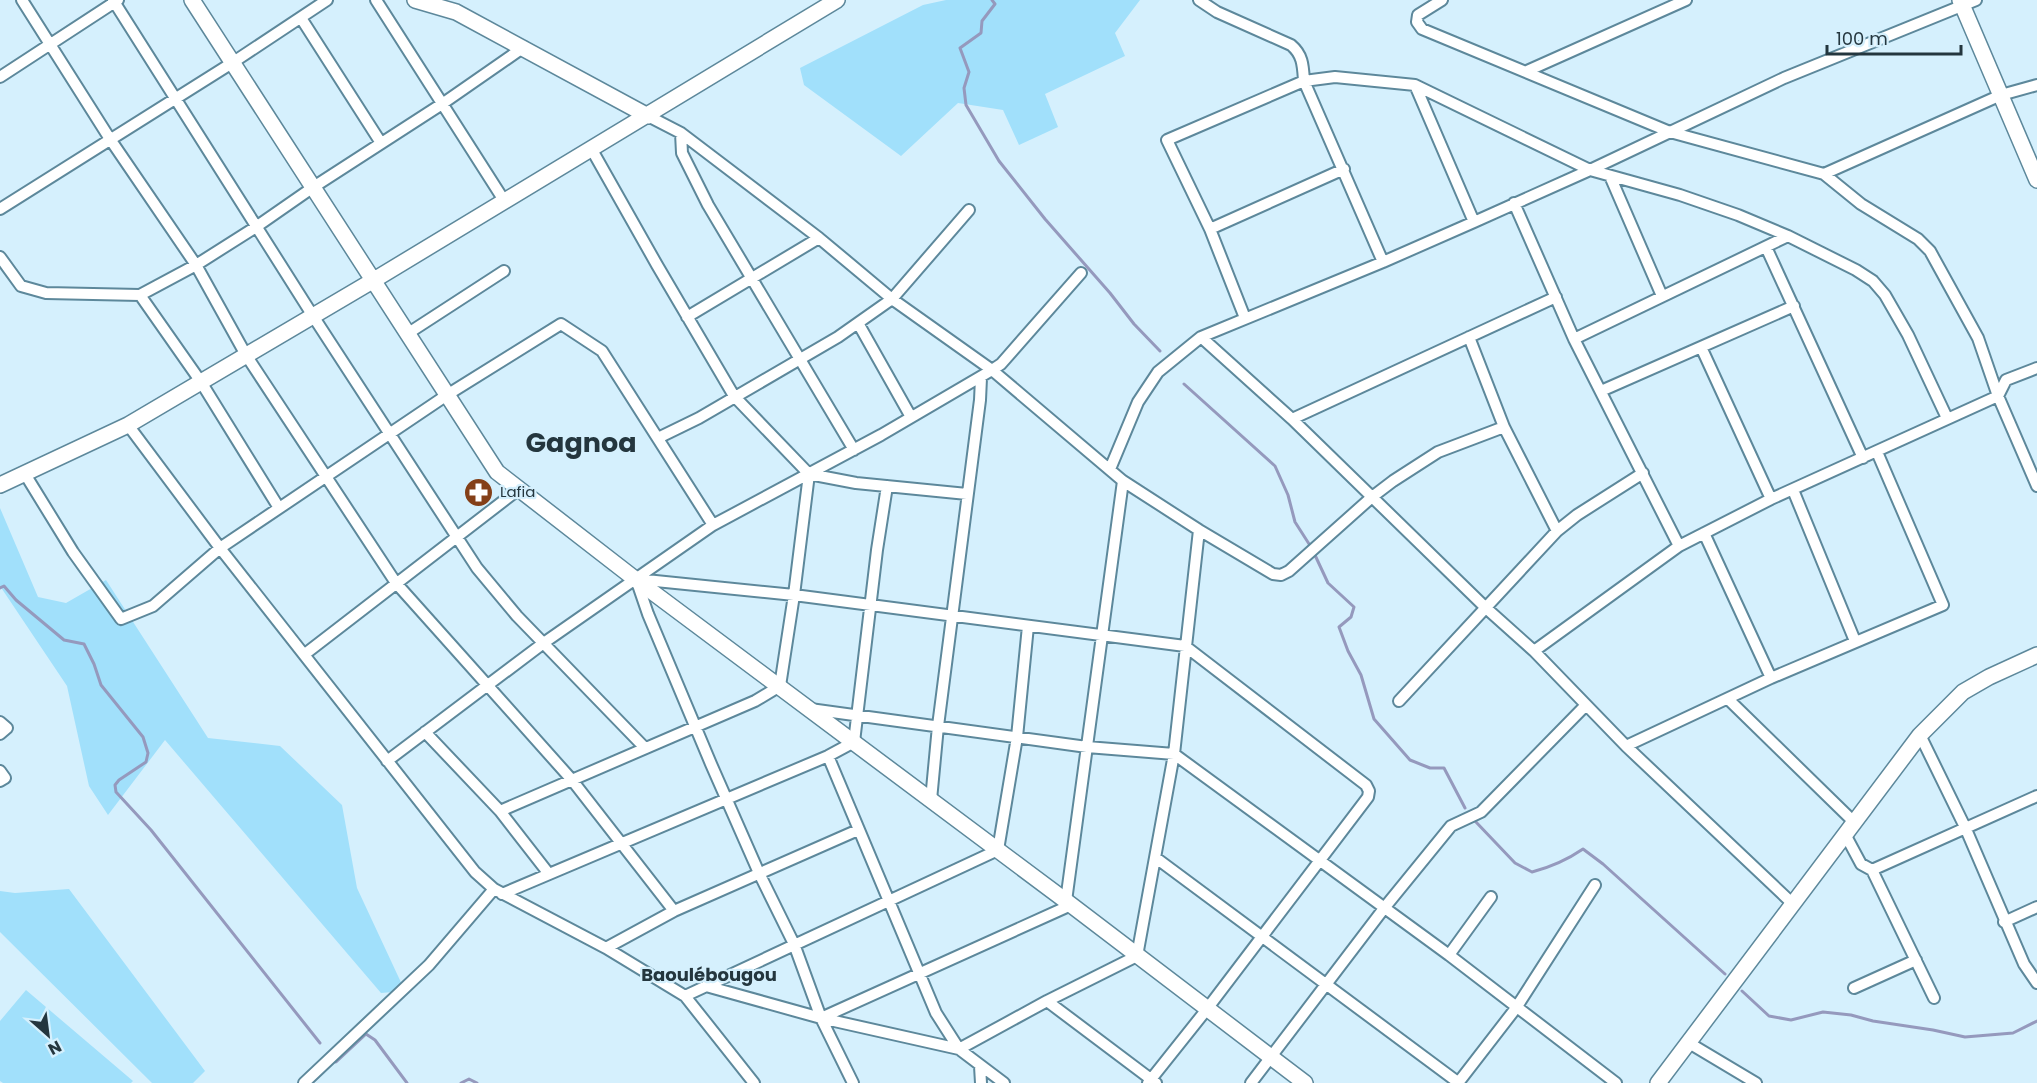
<svg xmlns="http://www.w3.org/2000/svg" width="2037" height="1083" font-family="Poppins,sans-serif">
<style>
.green{fill:#a1e0fb}
.lines{fill:none;stroke-linecap:round;stroke-linejoin:round}
.stream{stroke:#9599bd;stroke-width:3}
.street-casing{stroke:#5d889b;stroke-width:14}
.secondary-casing{stroke:#5d889b;stroke-width:18}
.street{stroke:#fff;stroke-width:10}
.secondary{stroke:#fff;stroke-width:15}
.labels{text-anchor:middle;stroke-width:4.5;stroke-linejoin:round;paint-order:stroke}
.poi-label{font-size:15px;fill:#24363e;stroke:#d5f0fd;text-anchor:start}
.quarter-label{font-size:18px;font-weight:bold;fill:#24363e;stroke:#d5f0fd}
.town-label{font-size:27px;font-weight:bold;fill:#24363e;stroke:#d5f0fd}
</style>
<rect width="100%" height="100%" fill="#d5f0fd"/>
<path class="green" d="M 946,0 L 1140,0 L 1115,33 L 1125,56 L 1045,94 L 1058,127 L 1019,145 L 1003,110 L 958,103 L 901,156 L 804,85 L 800,68 L 923,5 Z
M 0,508 L 38,597 L 66,603 L 106,580 L 208,738 L 280,746 L 342,805 L 357,888 L 405,991 L 381,993 L 165,740 L 108,815 L 89,786 L 67,686 L 0,586 Z
M 69,889 L 205,1071 L 193,1083 L 152,1083 L 0,932 L 0,891 L 15,893 Z
M 26,990 L 133,1081 L 131,1083 L 3,1083 L 0,1081 L 0,1021 Z"/>
<g class="lines">
<path class="stream" d="M 992,0 L 995,4 L 982,21 L 981,33 L 960,48 L 969,72 L 964,88 L 966,105 L 999,161 L 1045,219 L 1110,293 L 1134,324 L 1160,351
M 1184,384 L 1275,466 L 1288,495 L 1295,522 L 1311,547
M 1314,553 L 1328,583 L 1354,607 L 1351,617 L 1339,627 L 1348,651 L 1361,675 L 1374,719 L 1410,760 L 1430,768 L 1444,768 L 1465,808
M 0,588 L 4,586 L 16,600 L 64,640 L 84,644 L 94,664 L 101,685 L 143,737 L 148,753 L 146,762 L 119,780 L 115,785 L 116,792 L 151,830 L 320,1043
M 1475,821 L 1515,863 L 1532,872 C 1551,867 1567,860 1583,849 L 1603,864 L 1725,974
M 1742,991 L 1769,1016 L 1791,1020 L 1823,1012 L 1851,1015 L 1873,1021 L 1933,1030 L 1965,1037 L 2013,1033 L 2037,1021
M 336,1062 L 366,1034 L 375,1040 L 407,1083
M 461,1083 L 469,1079 L 477,1083"/>
<defs>
<path id="street" d="M 22,0 L 110,139 L 196,265 L 246,355 L 396,583 L 572,780 L 674,911
M 113,0 L 313,316 L 477,568 L 517,616 L 645,748
M 376,0 L 505,202
M 1199,0 L 1217,12 L 1291,45 C 1303,55 1303,66 1304,81 L 1383,262
M 1442,0 L 1418,15 L 1417,22 L 1422,29 L 1670,132 L 1824,174 L 1861,204 L 1918,239 L 1930,251 L 1978,338 L 1998,396 L 2037,486
M 301,18 L 381,143
M 1527,71 L 1686,0
M 0,77 L 118,0
M 1415,85 L 1474,222
M 648,116 L 681,133 L 819,238 L 892,299 L 992,370 L 1123,481 L 1199,530 L 1273,574 L 1281,575 L 1289,571 L 1372,497 L 1393,481 L 1438,452 L 1504,427
M 681,133 L 682,153 L 708,205 L 854,450
M 592,150 L 657,265 L 734,396 L 809,474 L 856,483 L 967,494
M 1824,174 L 2001,95 L 2037,85
M 1610,176 L 1662,296
M 1514,203 L 1574,339 L 1679,546
M 0,209 L 232,63 L 327,0
M 1210,229 L 1344,169
M 1766,247 L 1863,458
M 0,257 L 21,286 L 46,293 L 140,295 L 196,265 L 256,227 L 312,188 L 442,104 L 524,47
M 140,295 L 201,382 L 279,508
M 687,317 L 819,238
M 1245,318 L 1210,229 L 1167,140 L 1304,81 L 1335,77 L 1415,85 L 1590,170 L 1680,195 L 1738,215 L 1788,236 L 1856,270 L 1873,281 L 1885,295 L 1908,335 L 1947,418
M 858,323 L 911,417
M 407,334 L 504,271
M 1201,337 L 1292,419 L 1486,608 L 1534,651 L 1626,746 L 1793,904
M 1469,337 L 1504,427 L 1557,531
M 1574,339 L 1788,236
M 1701,347 L 1771,499
M 1601,391 L 1794,306
M 1292,419 L 1556,297
M 128,425 L 220,548 L 475,872 L 494,889 L 606,948 L 685,996 L 754,1083
M 658,438 L 699,418 L 838,337 L 892,299 L 969,210
M 1110,469 L 1138,402 L 1158,372 L 1201,337 L 1383,262 L 1474,222 L 1590,170 L 1784,78 L 1976,0
M 25,474 L 73,552 L 121,619 L 153,606 L 220,548 L 447,395 L 561,324 L 602,351 L 713,525
M 1793,490 L 1855,641
M 1704,533 L 1771,678
M 636,579 L 794,595 L 1185,646 L 1366,785 L 1369,791 L 1368,797 L 1207,1009 L 1148,1083
M 636,579 L 648,614 L 711,764 L 759,873 L 794,944 L 821,1018 L 853,1083
M 1534,651 L 1679,546 L 1771,499 L 1998,396 L 2006,380 L 2037,368
M 305,654 L 519,489
M 1728,699 L 1855,823
M 1399,701 L 1557,531 L 1577,515 L 1643,473
M 810,709 L 1087,747 L 1174,754 L 1449,955 L 1616,1083
M 0,722 L 7,728 L 0,734
M 425,732 L 500,811 L 549,874
M 1920,735 L 1965,827 L 2024,964 L 2037,983
M 1626,746 L 1771,678 L 1943,605 L 1877,452
M 828,756 L 936,1013 L 959,1049 L 1004,1083
M 387,761 L 545,642 L 713,525 L 881,435 L 992,370 L 1001,364 L 1081,273
M 0,771 L 5,778 L 0,781
M 931,800 L 938,726 L 980,400 L 981,378
M 500,811 L 755,701 L 780,686 L 794,595 L 809,474
M 1846,836 L 1861,864 L 1872,870 L 2037,796
M 1156,858 L 1459,1083
M 1872,870 L 1934,998
M 502,894 L 828,756 L 854,742 L 877,550 L 887,486
M 1066,901 L 1123,481
M 2004,922 L 2037,907
M 606,948 L 674,911 L 858,830
M 1449,955 L 1491,897
M 706,986 L 821,1018 L 959,1049 L 1047,1001 L 1137,956 L 1174,754 L 1199,530
M 1854,988 L 1916,960
M 685,996 L 998,850 L 1017,737 L 1028,626
M 1047,1001 L 1156,1083
M 821,1018 L 1071,905
M 1689,1043 L 1756,1083
M 980,1066 L 981,1083
M 304,1083 L 429,965 L 494,889
M 1251,1083 L 1385,907 L 1451,826 L 1481,812 L 1586,705
M 1458,1083 L 1516,1008 L 1595,885"/>
<path id="secondary" d="M 192,0 L 497,472 L 635,579 L 1066,901 L 1305,1083
M 415,0 L 456,12 L 648,116
M 1960,0 L 2037,180
M 0,485 L 128,425 L 374,280 L 837,0
M 1658,1083 L 1920,735 L 1963,692 L 1989,677 L 2037,655"/>
</defs>
<use href="#street" class="street-casing"/>
<use href="#secondary" class="secondary-casing"/>
<use href="#street" class="street"/>
<use href="#secondary" class="secondary"/>
</g>
<defs>
<symbol id="pharmacy-disc" viewBox="-11 -11 22 22"><circle r="9.5" fill="#843f18" stroke="#d5f0fd"/><path d="M-2-6h4v4h4v4h-4v4h-4v-4h-4v-4h4Z" fill="#fff"/></symbol>
</defs>
<g fill-rule="evenodd">
<use href="#pharmacy-disc" x="462" y="476" width="33" height="33"/>
</g>
<g class="labels">
<g class="poi-label">
<text x="500" y="497">Lafia</text>
</g>
<g class="quarter-label">
<text x="709" y="981">Baoulébougou</text>
</g>
<g class="town-label">
<text x="581" y="452">Gagnoa</text>
</g>
</g>
<g transform="translate(48 1035) rotate(152)" stroke="#d5f0fd" stroke-width="4.5" paint-order="stroke">
<path d="M0-4.5L10 22L0 15L-10 22Z" fill="#24363e"/>
<text y="-9" font-size="16" font-weight="bold" text-anchor="middle" fill="#24363e">N</text>
</g>
<path d="M1827 45v9h134v-9" fill="none" stroke="#24363e" stroke-width="3"/>
<text x="1836" y="45" font-size="18" fill="#24363e" stroke="#d5f0fd" stroke-width="4.5" paint-order="stroke">100 m</text>
</svg>
